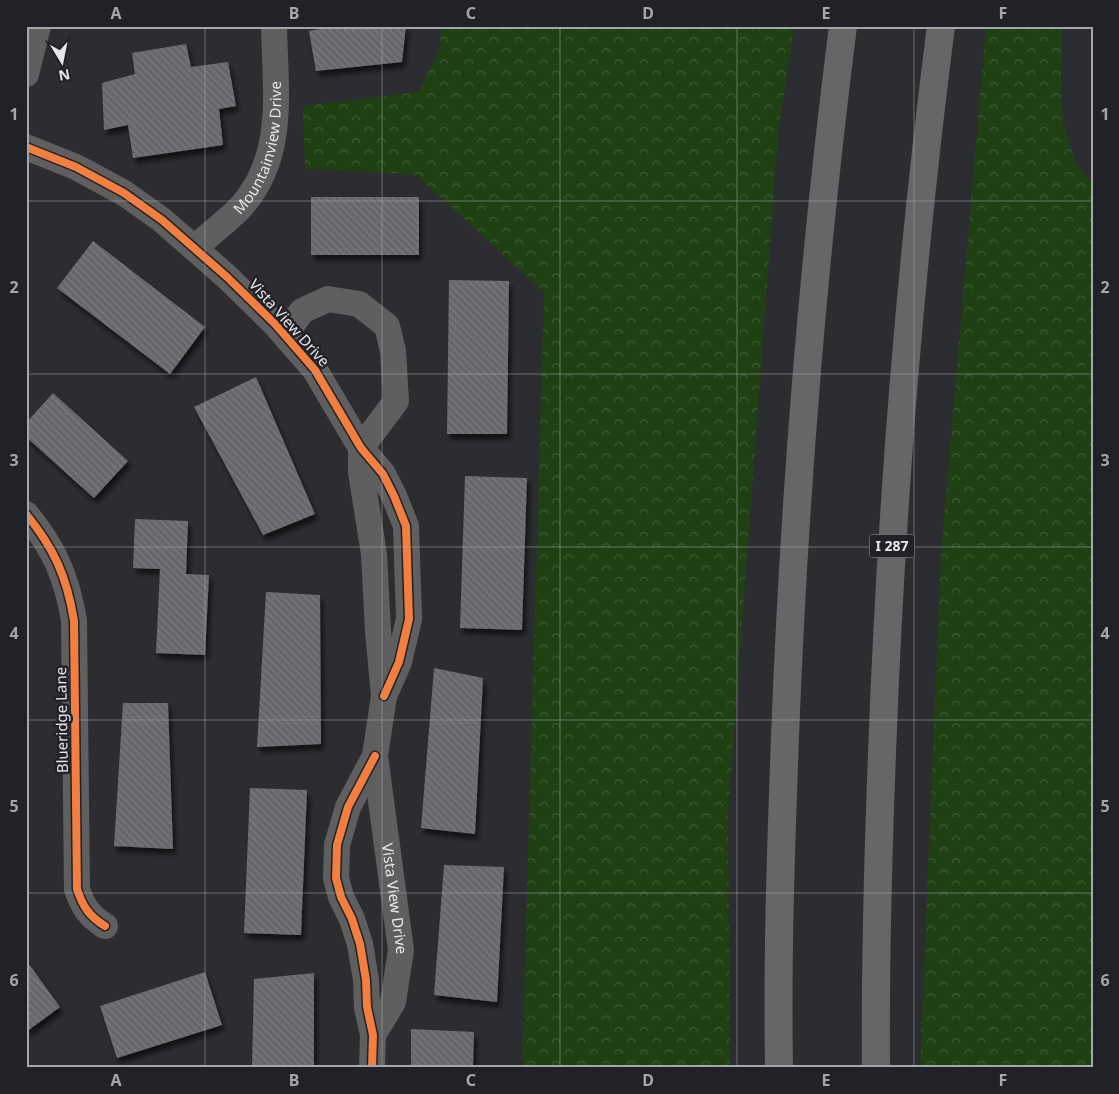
<svg xmlns="http://www.w3.org/2000/svg" width="1119" height="1094" font-family="'Noto Sans',sans-serif">
<style>
.forest{fill:url(#forest-crowns)}
.building{fill:url(#building-back-hatch);filter:url(#shadow)}
.lines{fill:none;stroke-linecap:round;stroke-linejoin:round}
.minor{stroke:#5f5f5f;stroke-width:26}
.motorway{stroke:#676666;stroke-width:28}
.cycleway-casing{stroke:#202228;stroke-width:11}
.cycleway{stroke:#f27e40;stroke-width:8}
.grid{fill:none;stroke:#a5a6aa;stroke-width:1;stroke-opacity:0.55}
.labels{text-anchor:middle;stroke-width:5;stroke-linejoin:round;paint-order:stroke}
.shield{fill:#202228;stroke:#abacb0;stroke-width:1}
.shield-label{font-size:14px;font-weight:bold;fill:#e6e7eb}
.street-label{font-size:15px;fill:#e6e7eb;stroke:#202228}
.neatline{fill:none;stroke:#a5a6aa;stroke-width:2}
.grid-label{font-size:16px;text-anchor:middle;font-weight:bold;fill:#a5a6aa}
</style>
<defs>
<pattern id="forest-crowns" width="20" height="18" patternUnits="userSpaceOnUse" patternTransform="scale(1.25)"><rect width="20" height="18" fill="#1e4012"/><path d="M2 6a3 3 0 1 1 6 0M12 15a3 3 0 1 1 6 0" fill="none" stroke="#3f5c35"/></pattern>
<pattern id="building-back-hatch" width="6" height="6" patternUnits="userSpaceOnUse" patternTransform="scale(1.25)"><rect width="6" height="6" fill="#66676a"/><path d="M-1 5l2 2M0 0l6 6M5-1l2 2" fill="none" stroke="#7c7d7f"/></pattern>
<filter id="shadow"><feDropShadow dx="3" dy="5.5" stdDeviation="2.5" flood-color="#0009"/></filter>
</defs>
<rect width="100%" height="100%" fill="#2c2d30"/>
<path class="forest" d="M 441,26 L 794,26 L 778,135 L 728,814 L 730,1068 L 522,1068 L 544,292 L 416,175 L 305,168 L 303,106 L 419,92 L 440,48 Z
M 986,26 L 1062,26 L 1061,78 L 1063,124 L 1075,162 L 1088,179 L 1093,180 L 1093,658 L 1090,667 L 1093,680 L 1093,1068 L 920,1068 L 941,555 Z"/>
<path class="building" d="M 336,26 L 406,26 L 402,62 L 316,71 L 309,31 Z
M 186,44 L 191,67 L 228,62 L 236,106 L 219,109 L 223,145 L 133,158 L 128,125 L 104,130 L 102,83 L 135,74 L 132,53 Z
M 311,197 L 419,197 L 419,255 L 311,255 Z
M 93,241 L 205,327 L 170,374 L 57,288 Z
M 449,280 L 509,281 L 507,434 L 447,434 Z
M 256,377 L 315,514 L 263,535 L 194,407 Z
M 53,393 L 128,461 L 94,498 L 26,437 L 26,423 Z
M 465,476 L 527,478 L 522,630 L 460,628 Z
M 135,519 L 188,521 L 186,574 L 209,575 L 205,655 L 156,653 L 160,569 L 133,568 Z
M 266,592 L 320,595 L 321,744 L 257,747 Z
M 434,668 L 483,678 L 475,834 L 421,828 Z
M 123,703 L 168,703 L 173,849 L 114,846 Z
M 250,788 L 307,790 L 301,935 L 244,933 Z
M 444,865 L 504,867 L 497,1002 L 434,995 Z
M 26,960 L 60,1007 L 26,1032 Z
M 205,972 L 222,1025 L 117,1058 L 100,1006 Z
M 314,973 L 314,1068 L 252,1068 L 254,979 Z
M 411,1029 L 474,1032 L 473,1068 L 411,1068 Z"/>
<g class="lines">
<g class="minor">
<path d="M 26,74 L 38,26"/>
<path d="M 26,147 L 76,167 L 124,193 L 162,220 L 227,277 L 275,324 L 315,370 L 361,448 L 383,474 L 394,496 L 406,526 L 409,619 L 399,662 L 384,696"/>
<path id="s1" d="M 194,248 C 209,235 226,222 240,208 C 287,156 275,91 274,26"/>
<path d="M 285,335 L 302,311 L 328,299 L 359,304 L 387,326 L 393,351 L 396,401 L 361,448"/>
<path id="s2" d="M 361,448 L 361,472 L 374,554 L 378,631 L 384,696 L 375,756 L 401,950 L 393,1002 L 373,1035"/>
<path d="M 26,514 C 54,548 67,577 74,621 L 77,889 C 83,907 89,916 105,926"/>
<path d="M 372,1068 L 373,1035 L 367,1007 L 366,980 L 360,944 L 352,919 L 341,897 L 336,878 L 337,845 L 348,807 L 375,756"/>
</g>
<path class="motorway" d="M 779,1068 C 777,958 781,847 785,737 C 794,500 813,262 843,26
M 876,1068 C 875,963 878,858 882,753 C 891,510 910,267 941,26"/>
<defs>
<path id="cycleway" d="M 26,147 L 76,167 L 124,193 L 162,220 L 227,277 L 275,324 L 315,370 L 361,448 L 383,474 L 394,496 L 406,526 L 409,619 L 399,662 L 384,696
M 26,514 C 54,548 67,577 74,621 L 77,889 C 83,907 89,916 105,926
M 372,1068 L 373,1035 L 367,1007 L 366,980 L 360,944 L 352,919 L 341,897 L 336,878 L 337,845 L 348,807 L 375,756"/>
</defs>
<use href="#cycleway" class="cycleway-casing"/>
<use href="#cycleway" class="cycleway"/>
</g>
<path class="grid" d="M 205,26 L 205,1068M 382,26 L 382,1068M 560,26 L 560,1068M 737,26 L 737,1068M 914,26 L 914,1068M 26,201 L 1093,201M 26,374 L 1093,374M 26,547 L 1093,547M 26,720 L 1093,720M 26,893 L 1093,893"/>
<g class="labels">
<rect class="shield" x="869.5" y="534.5" width="45" height="23" rx="4"/>
<g class="shield-label">
<text x="892" y="551">I 287</text>
</g>
<g class="street-label">
<text dy="5" stroke="none"><textPath href="#s1" startOffset="126">Mountainview Drive</textPath></text>
<text transform="translate(289 323) rotate(48)" y="5">Vista View Drive</text>
<text transform="translate(62 720) rotate(-91)" y="5">Blueridge Lane</text>
<text dy="5" stroke="none"><textPath href="#s2" startOffset="454">Vista View Drive</textPath></text>
</g>
</g>
<rect width="1119" height="1094" fill="none" stroke="#202228" stroke-width="55"/>
<g transform="translate(62 62) rotate(170)" stroke="#202228" stroke-width="4" paint-order="stroke">
<path d="M0-4L9 19L0 12L-9 19Z" fill="#e6e7eb"/>
<text y="-8" font-size="14" font-weight="bold" text-anchor="middle" fill="#e6e7eb">N</text>
</g>
<rect x="28" y="28" width="1064" height="1038" class="neatline"/>
<g class="grid-label">
<text x="116" y="19">A</text>
<text x="294" y="19">B</text>
<text x="471" y="19">C</text>
<text x="648" y="19">D</text>
<text x="826" y="19">E</text>
<text x="1003" y="19">F</text>
<text x="14" y="120">1</text>
<text x="1105" y="120">1</text>
<text x="14" y="293">2</text>
<text x="1105" y="293">2</text>
<text x="14" y="466">3</text>
<text x="1105" y="466">3</text>
<text x="14" y="639">4</text>
<text x="1105" y="639">4</text>
<text x="14" y="812">5</text>
<text x="1105" y="812">5</text>
<text x="14" y="986">6</text>
<text x="1105" y="986">6</text>
<text x="116" y="1086">A</text>
<text x="294" y="1086">B</text>
<text x="471" y="1086">C</text>
<text x="648" y="1086">D</text>
<text x="826" y="1086">E</text>
<text x="1003" y="1086">F</text>
</g>
</svg>
